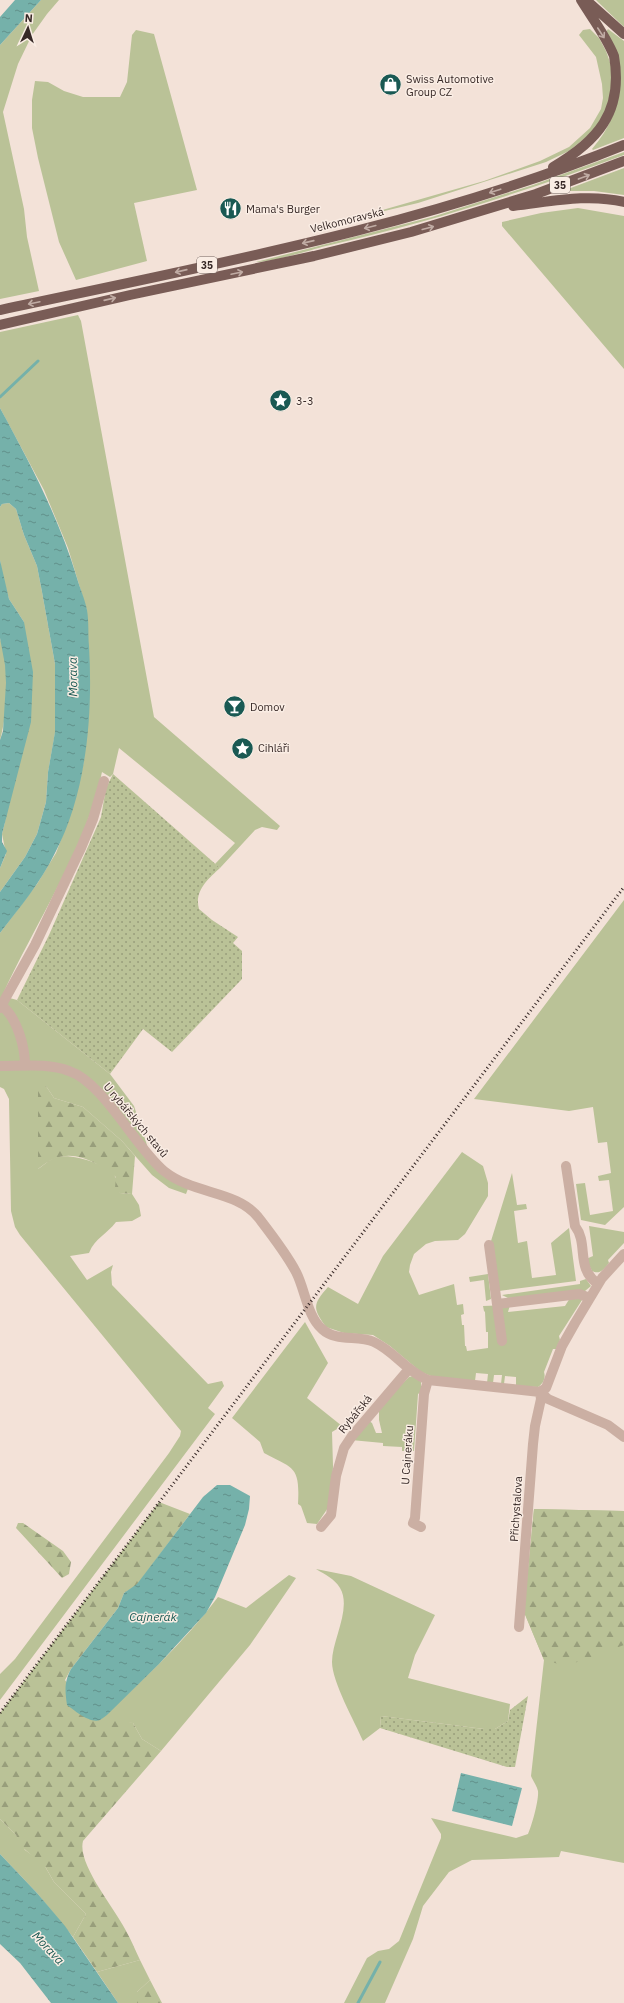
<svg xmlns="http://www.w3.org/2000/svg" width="624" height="2003" font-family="'IBM Plex Sans',sans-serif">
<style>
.grass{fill:#bac297}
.forest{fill:url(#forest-firs)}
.park{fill:url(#park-dots)}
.water{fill:url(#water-ripples)}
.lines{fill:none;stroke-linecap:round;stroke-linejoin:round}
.stream{stroke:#75b1aa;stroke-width:3}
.minor{stroke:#cbafa3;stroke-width:10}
.primary{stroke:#795c56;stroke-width:10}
.rail{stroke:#362826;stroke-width:3;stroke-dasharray:1 3;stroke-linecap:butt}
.oneway{stroke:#c0aca4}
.labels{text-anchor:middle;stroke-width:3;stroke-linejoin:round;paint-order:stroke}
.shield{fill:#faede4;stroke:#71635f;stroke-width:1}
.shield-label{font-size:10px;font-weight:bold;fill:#362826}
.poi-label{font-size:11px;fill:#362826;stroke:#faede4;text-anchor:start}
.street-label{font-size:11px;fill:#362826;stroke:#faede4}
.water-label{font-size:12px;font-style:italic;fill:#195953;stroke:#faede4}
</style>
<defs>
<pattern id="forest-firs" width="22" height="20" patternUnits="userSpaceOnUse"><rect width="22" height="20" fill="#bac297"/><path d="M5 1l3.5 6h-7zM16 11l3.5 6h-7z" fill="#989e7b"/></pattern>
<pattern id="park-dots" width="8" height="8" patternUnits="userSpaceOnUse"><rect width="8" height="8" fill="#bac297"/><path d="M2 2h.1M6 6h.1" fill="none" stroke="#989e7b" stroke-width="1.8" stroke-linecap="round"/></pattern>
<pattern id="water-ripples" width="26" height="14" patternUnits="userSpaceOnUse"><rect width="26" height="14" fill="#75b1aa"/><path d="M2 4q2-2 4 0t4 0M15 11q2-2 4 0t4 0" fill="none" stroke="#61908a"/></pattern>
</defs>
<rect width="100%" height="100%" fill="#f3e2d8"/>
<path class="grass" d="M 41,0 L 59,0 L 47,14 L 32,35 L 18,64 L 3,112 L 24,209 L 27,237 L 39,291 L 0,299 L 0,45 Z
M 596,0 L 624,0 L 624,27 L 599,3 Z
M 590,29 L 599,38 L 606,51 L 612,68 L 614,80 L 602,124 L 569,151 L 546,162 L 418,203 L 288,234 L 351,219 L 484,181 L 540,161 L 569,147 L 590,128 L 601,109 L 603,98 L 602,84 L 596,57 L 579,35 L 583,30 Z
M 608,29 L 624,41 L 624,138 L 593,150 L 592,149 C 624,112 624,77 606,32 Z
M 136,30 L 154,34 L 197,190 L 134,203 L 147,261 L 76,280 L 59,242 L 38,158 L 32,128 L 32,100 L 35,81 L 48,82 L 64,91 L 83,97 L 120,97 L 127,82 L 132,35 Z
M 624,152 L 624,155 C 526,191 428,223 326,246 C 310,250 270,263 256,262 L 432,217 L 533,185 Z
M 624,168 L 624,195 L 594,191 L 568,191 L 568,189 Z
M 578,208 L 624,216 L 624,369 L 502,226 L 502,222 L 541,213 Z
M 78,315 L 81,321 L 154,717 L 280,826 L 277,830 L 262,827 L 255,830 L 220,868 L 215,864 L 235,843 L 119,748 L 113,774 L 110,777 L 102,772 C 86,849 34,925 2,996 L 17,1000 L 110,1074 L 134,1106 L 152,1160 L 189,1186 L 186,1194 L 169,1188 L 152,1175 L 122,1141 L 83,1107 L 54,1098 L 46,1086 L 38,1169 C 44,1165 50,1159 57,1157 C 72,1153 109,1164 116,1178 C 118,1182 119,1189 120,1193 L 132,1194 L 139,1205 L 141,1216 L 132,1221 L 116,1222 C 107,1234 95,1238 89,1253 L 70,1256 L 87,1280 L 113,1265 L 111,1272 L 112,1285 L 208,1384 L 222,1381 L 224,1386 L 208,1408 L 215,1414 L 0,1700 L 0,1674 L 15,1659 L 169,1453 L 180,1436 L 181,1431 L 20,1235 L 15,1227 L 11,1211 L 9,1099 L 4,1089 L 0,1087 L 0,933 L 37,884 L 56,853 L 67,824 L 77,792 L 84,761 L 87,611 L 68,548 L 44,490 L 0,408 L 0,332 Z
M 9,503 L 16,509 L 24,535 L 37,566 L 42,592 L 55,664 L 55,733 L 48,772 L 46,802 L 37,834 L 25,857 L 0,892 L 0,868 L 6,854 L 2,834 L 5,822 L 24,622 L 9,599 L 2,574 L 0,560 L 0,507 L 2,504 Z
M 0,638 C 10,666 8,712 0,740 Z
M 624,900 L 624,1207 L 605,1225 L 581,1220 L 576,1184 L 585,1183 L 590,1215 L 613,1211 L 609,1180 L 599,1181 L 598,1176 L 611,1173 L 607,1142 L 598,1143 L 593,1107 L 569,1111 L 474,1099 Z
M 462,1152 L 483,1166 L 488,1183 L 488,1196 L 465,1234 L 458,1240 L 435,1241 L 426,1244 L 414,1254 L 410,1265 L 409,1272 L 419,1295 L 454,1284 L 457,1305 L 463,1304 L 464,1314 L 461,1315 L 462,1325 L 464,1325 L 465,1346 L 466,1346 L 467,1351 L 488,1348 L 488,1332 L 486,1332 L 485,1312 L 484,1311 L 483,1306 L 510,1305 L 508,1312 L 565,1306 L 570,1298 L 578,1297 L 582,1300 L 559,1336 L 560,1340 L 556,1349 L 553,1349 L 544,1372 C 546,1378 543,1384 538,1387 L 516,1386 L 516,1377 L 505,1376 L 504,1384 L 501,1384 L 502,1375 L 494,1375 L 493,1383 L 487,1383 L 488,1374 L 476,1373 L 475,1381 L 436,1378 L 421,1372 L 390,1346 L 373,1335 L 344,1333 L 326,1327 C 312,1308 313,1304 328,1287 L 358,1304 L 383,1256 Z
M 512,1173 L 517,1205 L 526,1204 L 527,1209 L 514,1211 L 518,1243 L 527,1241 L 532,1278 L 556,1275 L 551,1243 L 569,1228 L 576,1281 L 499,1291 L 491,1241 Z
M 589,1226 L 624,1232 L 624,1243 L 608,1260 L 609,1263 C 604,1269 600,1275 592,1271 L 586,1259 L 593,1256 Z
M 488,1274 L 491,1299 L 486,1301 L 484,1280 L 470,1282 L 469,1277 Z
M 586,1279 L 591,1286 L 585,1291 L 508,1298 L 502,1295 L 580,1284 L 580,1281 Z
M 305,1322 L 328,1363 L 307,1398 L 342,1426 L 332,1432 L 333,1466 L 332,1502 L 317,1524 L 307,1523 L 301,1506 L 298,1504 C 300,1466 294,1469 264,1453 L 260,1442 L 232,1418 Z
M 413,1376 L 421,1382 L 421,1392 L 418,1394 L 414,1451 L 402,1451 L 402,1447 L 383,1446 L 383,1443 L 351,1440 L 369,1421 L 372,1423 L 376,1433 L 382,1433 L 379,1420 L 379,1407 L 409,1377 Z
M 534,1509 L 624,1511 L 624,1863 L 561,1851 L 559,1857 L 472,1860 L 449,1872 L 423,1906 L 413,1939 L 385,2003 L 344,2003 L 367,1958 L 378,1951 L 389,1949 L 399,1941 L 441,1838 L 441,1834 L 431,1818 L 516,1838 L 528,1834 C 532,1825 539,1800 538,1791 C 537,1786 533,1781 531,1776 L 544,1660 L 524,1612 Z
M 316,1569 L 351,1576 L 435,1615 L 415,1655 L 408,1678 L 510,1704 L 508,1721 L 495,1729 L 484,1729 L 381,1716 L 380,1728 L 363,1741 C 355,1722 332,1682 332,1662 C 332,1640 352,1608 340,1588 C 335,1579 324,1574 316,1569 Z
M 289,1575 L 296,1578 L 250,1645 L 161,1751 L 142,1739 L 133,1723 L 99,1721 C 140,1682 184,1643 218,1597 L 246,1608 Z
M 0,1819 L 16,1835 L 25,1850 L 43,1863 L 54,1882 L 86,1914 L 73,1937 L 37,1893 L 0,1854 Z
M 140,1960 L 150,1980 L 137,1992 L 137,2003 L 118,2003 L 97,1972 Z"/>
<path class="forest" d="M 38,1086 L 46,1086 L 54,1098 L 83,1107 L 122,1141 L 135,1156 L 132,1194 L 120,1193 L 115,1188 L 116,1177 C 100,1165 78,1150 56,1158 C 50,1160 43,1165 38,1169 Z
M 159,1502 L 190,1514 L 137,1585 L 124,1593 L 118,1608 L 71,1669 L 65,1680 L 93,1720 L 116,1719 L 133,1723 L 142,1739 L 161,1751 L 83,1841 C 77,1864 114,1907 125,1929 C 131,1939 135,1950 140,1960 L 97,1972 L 73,1937 L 86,1914 L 54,1882 L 46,1868 L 21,1846 L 16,1835 L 0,1819 L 0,1713 Z
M 534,1509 L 624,1511 L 624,1645 L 566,1666 L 544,1660 L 524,1612 Z
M 18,1523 L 23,1523 L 63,1551 L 71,1562 L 69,1574 L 62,1578 L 16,1528 Z
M 150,1980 L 162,2003 L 137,2003 L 137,1992 Z"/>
<path class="park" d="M 113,774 L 220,868 C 208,879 194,891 199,909 L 212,920 L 238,937 L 233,943 L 242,951 L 242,979 L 172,1052 L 143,1029 L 110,1074 L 17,1000 L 49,935 L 98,824 L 101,817 L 106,788 Z
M 528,1696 L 515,1767 L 507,1767 L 380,1728 L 381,1716 L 484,1729 L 495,1729 L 508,1721 L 510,1710 Z"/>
<path class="water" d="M 15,0 L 41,0 L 0,45 L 0,17 Z
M 0,408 C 30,463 59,518 77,578 C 80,589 85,599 87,610 C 89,622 88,635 89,646 C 93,714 87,792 55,853 C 41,882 20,907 0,933 L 0,892 L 25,857 L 37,834 L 46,802 L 48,772 L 55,732 L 55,664 L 42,592 L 37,566 L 24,535 L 16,509 L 9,503 L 2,504 L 0,507 Z
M 0,560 L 9,599 L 24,622 L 33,672 L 31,722 L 2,834 L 2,842 L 7,851 L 0,868 L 0,740 L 3,731 L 6,683 L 5,665 L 0,638 Z
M 217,1485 L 230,1485 L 250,1496 L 249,1509 L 245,1525 L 215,1597 L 206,1613 L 159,1664 L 108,1714 C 106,1716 103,1718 100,1720 C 90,1724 74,1710 67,1705 C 65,1691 64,1682 71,1669 L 118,1608 L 124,1593 L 137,1584 L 203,1497 Z
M 461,1773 L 522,1788 L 512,1826 L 452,1811 Z
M 0,1854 L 37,1893 L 65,1926 L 118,2003 L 51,2003 L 20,1963 L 0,1944 Z"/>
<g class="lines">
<path class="stream" d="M 0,397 L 38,361
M 358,2003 L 380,1962"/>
<path class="minor" d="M 2,1006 C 17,1018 25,1046 25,1066
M 0,1008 L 35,945 L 81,848 L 93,819 L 104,781
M 0,1066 C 22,1066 49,1063 69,1071 C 103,1082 135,1147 164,1171 C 194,1195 236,1190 258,1217 C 271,1234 286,1253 296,1272 C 305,1289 307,1316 322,1329 C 336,1342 357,1335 374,1342 C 394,1351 407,1372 428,1380 L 540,1392
M 566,1166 L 575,1226 C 589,1244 575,1268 598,1284
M 489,1245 L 502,1341
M 497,1304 L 579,1294 L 590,1298
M 540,1392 L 546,1388 L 562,1346 L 575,1323 L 602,1278 L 624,1254
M 540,1392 L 548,1399 L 608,1425 L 624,1437
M 321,1527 L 331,1515 L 336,1476 L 344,1448 L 352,1436 L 409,1369
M 421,1527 L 413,1523 L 415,1518 L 424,1394 L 428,1380
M 519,1627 L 533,1444 L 535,1426 L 541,1399 L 540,1392"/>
<path class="primary" d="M 586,0 L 624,34
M 553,167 C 596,142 624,113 614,56 C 606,36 592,18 581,0
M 513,206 C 550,202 587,193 624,202
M 0,310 C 210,265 424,226 624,145
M 0,325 L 130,295 L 314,256 L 411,232 L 536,194 L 624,161"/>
<path class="rail" d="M 0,1713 L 624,887"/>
</g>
<defs><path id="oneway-shaft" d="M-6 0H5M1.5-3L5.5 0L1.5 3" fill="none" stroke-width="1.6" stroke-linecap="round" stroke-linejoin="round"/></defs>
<g class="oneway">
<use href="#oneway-shaft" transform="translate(601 33) rotate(57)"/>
<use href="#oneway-shaft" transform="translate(584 177) rotate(-20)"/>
<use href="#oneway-shaft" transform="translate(495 191) rotate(162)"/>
<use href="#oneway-shaft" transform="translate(370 227) rotate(166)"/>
<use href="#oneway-shaft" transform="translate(428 228) rotate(-15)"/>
<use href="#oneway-shaft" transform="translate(308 242) rotate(167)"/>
<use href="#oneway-shaft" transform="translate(181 271) rotate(167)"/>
<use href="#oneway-shaft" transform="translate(237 273) rotate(-12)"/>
<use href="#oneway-shaft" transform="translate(110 299) rotate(-13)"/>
<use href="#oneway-shaft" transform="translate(34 303) rotate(168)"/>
</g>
<defs>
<symbol id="shop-disc" viewBox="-11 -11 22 22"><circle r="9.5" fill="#195953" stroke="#faede4"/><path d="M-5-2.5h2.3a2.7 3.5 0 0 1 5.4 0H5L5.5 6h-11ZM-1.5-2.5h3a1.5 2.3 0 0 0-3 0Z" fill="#fff"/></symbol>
<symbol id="restaurant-disc" viewBox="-11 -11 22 22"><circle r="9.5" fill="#195953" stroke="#faede4"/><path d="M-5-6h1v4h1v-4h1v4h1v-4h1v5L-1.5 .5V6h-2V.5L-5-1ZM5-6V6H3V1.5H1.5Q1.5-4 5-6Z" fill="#fff"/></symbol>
<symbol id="sight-disc" viewBox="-11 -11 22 22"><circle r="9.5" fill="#195953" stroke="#faede4"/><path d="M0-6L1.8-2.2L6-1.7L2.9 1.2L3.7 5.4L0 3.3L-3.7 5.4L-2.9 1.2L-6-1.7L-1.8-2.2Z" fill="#fff"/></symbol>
<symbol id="bar-disc" viewBox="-11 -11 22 22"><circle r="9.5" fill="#195953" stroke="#faede4"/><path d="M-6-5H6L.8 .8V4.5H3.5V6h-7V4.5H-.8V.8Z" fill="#fff"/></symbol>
</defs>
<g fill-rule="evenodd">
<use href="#shop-disc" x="378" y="72" width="25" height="25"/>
<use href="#restaurant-disc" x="218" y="196" width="25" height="25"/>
<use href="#sight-disc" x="268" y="388" width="25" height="25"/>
<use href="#bar-disc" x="222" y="694" width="25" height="25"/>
<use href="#sight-disc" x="230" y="736" width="25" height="25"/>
</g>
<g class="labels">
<g class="shield">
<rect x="550" y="177" width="20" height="16" rx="3"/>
<rect x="197" y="257" width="20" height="16" rx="3"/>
</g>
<g class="shield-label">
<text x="560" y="189">35</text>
<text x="207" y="269">35</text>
</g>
<g class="poi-label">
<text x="406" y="83">Swiss Automotive<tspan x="406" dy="13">Group CZ</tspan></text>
<text x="246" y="213">Mama's Burger</text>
<text x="296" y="405">3-3</text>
<text x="250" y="711">Domov</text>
<text x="258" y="752">Cihláři</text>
</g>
<g class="street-label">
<text transform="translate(347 220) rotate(-14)" y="4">Velkomoravská</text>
<text transform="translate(136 1120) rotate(50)" y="4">U rybářských stavů</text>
<text transform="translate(355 1414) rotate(-51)" y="4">Rybářská</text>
<text transform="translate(407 1455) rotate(-86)" y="4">U Cajneráku</text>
<text transform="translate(516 1509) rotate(-86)" y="4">Přichystalova</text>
</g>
<g class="water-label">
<text transform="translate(73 677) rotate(-91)" y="4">Morava</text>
<text x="153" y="1621">Cajnerák</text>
<text transform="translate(48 1948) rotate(47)" y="4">Morava</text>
</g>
</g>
<g transform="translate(28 28) rotate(4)" stroke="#faede4" stroke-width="3" paint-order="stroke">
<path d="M0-3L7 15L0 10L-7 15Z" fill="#362826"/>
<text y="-6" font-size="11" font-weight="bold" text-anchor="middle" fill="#362826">N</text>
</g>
</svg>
